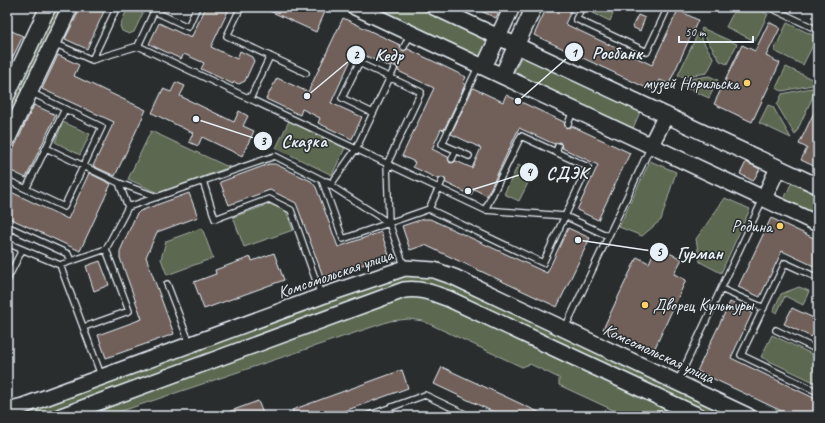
<svg xmlns="http://www.w3.org/2000/svg" width="825" height="423" font-family="Caveat,sans-serif">
<style>
.green{fill:#5c684f;stroke:#a2aca4}
.building{fill:#71605a;stroke:#e8f1f8}
.lines{fill:none;stroke-linecap:round;stroke-linejoin:round}
.lane-casing{stroke:#e8f1f8;stroke-width:8}
.secondary-casing{stroke:#e8f1f8;stroke-width:18}
.lane{stroke:#2a2d2e;stroke-width:5.5}
.secondary{stroke:#2a2d2e;stroke-width:15}
.poi-dot{fill:#ffd166;stroke:#2a2d2e;stroke-width:1.5}
.labels{text-anchor:middle;stroke-width:3;stroke-linejoin:round;paint-order:stroke}
.poi-label{font-size:17px;fill:#e8f1f8;stroke:#2a2d2e;text-anchor:end}
.street-label{font-size:17px;fill:#e8f1f8;stroke:#2a2d2e}
.leader{fill:none;stroke:#e8f1f8;stroke-width:1.5}
.callout-dot{fill:#e8f1f8;stroke:#2a2d2e;stroke-width:1.5}
.mark-label{font-size:12px;text-anchor:middle;font-weight:bold;fill:#111}
.callout-label{font-size:18px;text-anchor:middle;font-weight:bold;fill:#e8f1f8;stroke:#2a2d2e;stroke-width:3;stroke-linejoin:round;paint-order:stroke}
</style>
<rect width="100%" height="100%" fill="#2a2d2e"/>
<filter id="ink" filterUnits="userSpaceOnUse"><feTurbulence type="fractalNoise" baseFrequency=".025" numOctaves="2"/><feDisplacementMap in="SourceGraphic" scale="8" xChannelSelector="R" yChannelSelector="G"/><feConvolveMatrix kernelMatrix="1 2 1 2 8 2 1 2 1" color-interpolation-filters="sRGB"/></filter>
<g filter="url(#ink)">
<path class="green" d="M 53,7 L 64,7 L 15,109 L 11,109 L 8,106 L 8,102 Z
M 128,7 L 143,13 L 134,32 L 129,34 L 122,31 L 120,26 Z
M 374,7 L 416,7 L 488,40 L 481,57 Z
M 596,7 L 616,7 L 610,21 L 593,13 Z
M 736,7 L 753,7 L 768,14 L 755,41 L 726,27 Z
M 787,23 L 817,37 L 803,65 L 774,51 Z
M 702,28 L 737,44 L 727,64 L 720,61 L 701,30 Z
M 698,33 L 714,59 L 707,73 L 681,77 L 678,75 Z
M 522,56 L 640,112 L 633,128 L 514,72 Z
M 786,67 L 814,80 L 812,85 L 782,91 L 776,88 Z
M 709,76 L 718,80 L 709,98 L 680,85 L 683,80 Z
M 811,88 L 816,90 L 795,135 L 777,105 L 782,94 Z
M 768,105 L 773,107 L 791,138 L 759,123 Z
M 289,121 L 345,148 L 332,175 L 276,148 Z
M 63,122 L 90,134 L 80,155 L 55,142 Z
M 151,131 L 224,165 L 230,167 L 158,193 L 128,179 Z
M 650,161 L 676,172 L 661,220 L 642,236 L 619,227 Z
M 518,165 L 533,173 L 519,201 L 504,194 Z
M 792,182 L 818,195 L 818,215 L 784,199 Z
M 725,198 L 750,209 L 721,273 L 700,262 L 696,239 Z
M 270,204 L 286,211 L 293,230 L 244,247 L 233,217 Z
M 202,228 L 213,258 L 167,275 L 161,259 L 166,241 Z
M 407,274 L 434,276 L 736,416 L 715,416 L 444,290 C 427,283 414,281 397,286 L 39,416 L 30,415 L 30,411 Z
M 799,287 L 809,291 L 803,305 L 785,296 L 777,313 L 773,311 L 781,294 Z
M 411,296 L 428,297 L 684,416 L 626,416 L 559,385 L 559,378 L 530,364 L 522,367 L 423,321 L 409,319 L 390,321 L 107,416 L 81,416 Z
M 772,335 L 818,357 L 818,384 L 761,357 Z"/>
<path class="building" d="M 81,7 L 106,7 L 87,49 L 65,39 Z
M 206,7 L 230,7 L 211,47 L 237,59 L 240,51 L 252,57 L 254,61 L 245,81 L 239,84 L 234,82 L 233,84 L 201,69 L 204,63 L 184,54 L 181,59 L 149,44 L 159,23 L 191,38 Z
M 261,7 L 314,7 L 325,12 L 316,32 Z
M 472,7 L 501,7 L 496,18 Z
M 547,7 L 573,7 L 565,24 L 652,65 L 678,10 L 698,20 L 669,84 L 660,80 L 655,92 L 534,35 Z
M 638,15 L 645,18 L 640,31 L 632,27 Z
M 343,18 L 400,45 L 402,51 L 408,49 L 466,77 L 463,83 L 465,85 L 444,130 L 441,129 L 432,149 L 448,157 L 450,163 L 456,161 L 472,168 L 481,148 L 451,134 L 473,88 L 503,102 L 506,95 L 564,122 L 566,128 L 572,126 L 630,153 L 598,220 L 577,210 L 598,165 L 562,148 L 560,142 L 554,144 L 519,128 L 487,196 L 474,189 L 471,195 L 446,183 L 443,177 L 438,179 L 413,167 L 415,162 L 402,156 L 434,88 L 398,71 L 398,67 L 395,65 L 390,67 L 355,51 L 331,103 L 362,117 L 352,139 L 318,123 L 320,118 L 302,109 L 300,115 L 266,99 L 277,78 L 308,92 Z
M 769,22 L 780,28 L 766,56 L 780,63 L 752,122 L 714,104 L 742,45 L 755,51 Z
M 7,29 L 23,36 L 7,69 Z
M 58,55 L 79,65 L 74,76 L 146,110 L 115,176 L 93,166 L 114,122 L 42,89 Z
M 176,82 L 185,86 L 180,96 L 234,122 L 239,111 L 248,116 L 243,126 L 254,131 L 242,156 L 202,137 L 198,146 L 189,142 L 193,133 L 152,113 L 163,89 L 171,92 Z
M 818,104 L 818,168 L 801,160 L 807,148 L 799,144 Z
M 34,105 L 56,115 L 26,178 L 7,169 L 7,163 Z
M 746,162 L 760,169 L 753,181 L 740,174 Z
M 269,164 L 275,164 L 311,181 L 316,187 L 338,247 L 381,232 L 389,255 L 324,279 L 296,203 L 270,190 L 229,205 L 220,182 Z
M 89,173 L 111,184 L 80,251 L 7,217 L 7,190 L 68,219 Z
M 189,193 L 198,217 L 157,232 L 146,257 L 174,334 L 106,358 L 98,335 L 142,319 L 120,258 L 120,251 L 136,215 L 140,211 Z
M 771,218 L 818,240 L 818,268 L 782,251 L 760,297 L 738,287 Z
M 423,219 L 430,219 L 547,273 L 568,228 L 590,238 L 557,307 L 425,245 L 410,250 L 402,226 Z
M 656,247 L 682,259 L 674,274 L 686,280 L 653,352 L 603,329 L 637,257 L 649,263 Z
M 274,253 L 284,280 L 204,309 L 194,282 L 216,274 L 215,270 L 251,257 L 252,261 Z
M 100,261 L 109,285 L 94,291 L 86,266 Z
M 730,302 L 752,313 L 731,358 L 818,400 L 818,416 L 792,416 L 697,371 Z
M 792,308 L 818,320 L 818,340 L 784,324 Z
M 442,367 L 547,416 L 502,416 L 434,384 Z
M 402,370 L 408,388 L 331,416 L 295,416 L 292,410 Z
M 258,401 L 264,416 L 220,416 L 220,415 Z"/>
<g class="lines">
<defs>
<path id="lane" d="M 241,7 L 227,36 L 306,73
M 582,7 L 576,19 L 647,52 L 668,7
M 769,7 L 818,30
M 154,11 L 188,27 L 197,7
M 54,43 L 92,60 L 138,46 L 485,210 L 565,216 L 608,236
M 138,46 L 156,7
M 404,47 L 411,33
M 92,60 L 117,7
M 250,99 L 270,56
M 373,113 L 342,98 L 359,63 L 421,92 L 387,164 L 389,223 L 405,268
M 568,124 L 573,111
M 46,148 L 119,183 L 157,197
M 556,152 L 558,146
M 469,156 L 442,144 L 479,65
M 452,159 L 456,150
M 7,180 L 64,207 L 102,127 L 30,92
M 322,180 L 343,239 L 429,209 L 543,263 L 588,167 L 521,136 L 485,210
M 203,181 L 215,219 L 269,199 L 291,210 L 321,295
M 326,181 L 332,183 L 356,149 L 394,69
M 119,183 L 128,207
M 26,189 L 65,109
M 429,209 L 442,181
M 7,238 L 11,228 L 68,254 L 71,261
M 7,243 L 60,265 L 106,249 L 128,207 L 275,156 L 322,180 L 389,223
M 60,265 L 101,375
M 818,278 L 785,263 L 741,355 L 818,392
M 7,280 L 22,250
M 167,284 L 190,344
M 721,289 L 764,308
M 84,327 L 129,311 L 106,249
M 565,328 L 651,146
M 776,330 L 818,350
M 677,383 L 763,199
M 367,416 L 425,395 L 469,416"/>
<path id="secondary" d="M 355,7 L 818,224
M 434,7 L 818,186
M 484,67 L 512,7
M 502,76 L 534,7
M 7,95 L 48,7
M 7,140 L 70,7
M 651,145 L 666,115
M 764,198 L 778,168
M 7,410 L 23,406 L 322,296 L 405,268 L 434,270 L 454,277 L 748,416
M 61,416 L 404,290 C 421,288 433,293 449,299 L 699,416"/>
</defs>
<use href="#lane" class="lane-casing"/>
<use href="#secondary" class="secondary-casing"/>
<use href="#lane" class="lane"/>
<use href="#secondary" class="secondary"/>
</g>
</g>
<g class="poi-dot">
<circle cx="747" cy="83" r="4"/>
<circle cx="780" cy="226" r="4"/>
<circle cx="645" cy="305" r="4"/>
</g>
<g class="labels">
<g class="poi-label">
<text x="739" y="89">музей Норильска</text>
<text x="772" y="232">Родина</text>
<text x="653" y="311" text-anchor="start">Дворец Культуры</text>
</g>
<g class="street-label">
<text transform="translate(335 273) rotate(-19)" y="6">Комсомольская улица</text>
<text transform="translate(659 353) rotate(25)" y="6">Комсомольская улица</text>
</g>
</g>
<path class="leader" d="M518 101L574 52M307 96L356 55M196 119L263 141M468 191L529 172M578 240L659 252"/>
<g class="callout-dot">
<circle cx="518" cy="101" r="4"/>
<circle cx="307" cy="96" r="4"/>
<circle cx="196" cy="119" r="4"/>
<circle cx="468" cy="191" r="4"/>
<circle cx="578" cy="240" r="4"/>
<circle cx="574" cy="52" r="10"/>
<circle cx="356" cy="55" r="10"/>
<circle cx="263" cy="141" r="10"/>
<circle cx="529" cy="172" r="10"/>
<circle cx="659" cy="252" r="10"/>
</g>
<g class="mark-label">
<text x="574" y="57">1</text>
<text x="356" y="59">2</text>
<text x="263" y="145">3</text>
<text x="529" y="176">4</text>
<text x="659" y="256">5</text>
</g>
<g class="callout-label">
<text x="617" y="59">Росбанк</text>
<text x="389" y="61">Кедр</text>
<text x="304" y="147">Сказка</text>
<text x="567" y="179">СДЭК</text>
<text x="700" y="259">Гурман</text>
</g>
<rect width="825" height="423" fill="none" stroke="#2a2d2e" stroke-width="24"/>
<rect x="12" y="12" width="801" height="399" fill="none" stroke="#e8f1f8" stroke-width="1.5" filter="url(#ink)"/>
<path d="M679 36v6h74v-6" fill="none" stroke="#e8f1f8" stroke-width="2"/>
<text x="685" y="36" font-size="12" fill="#e8f1f8" stroke="#2a2d2e" stroke-width="3" paint-order="stroke">50 m</text>
</svg>
